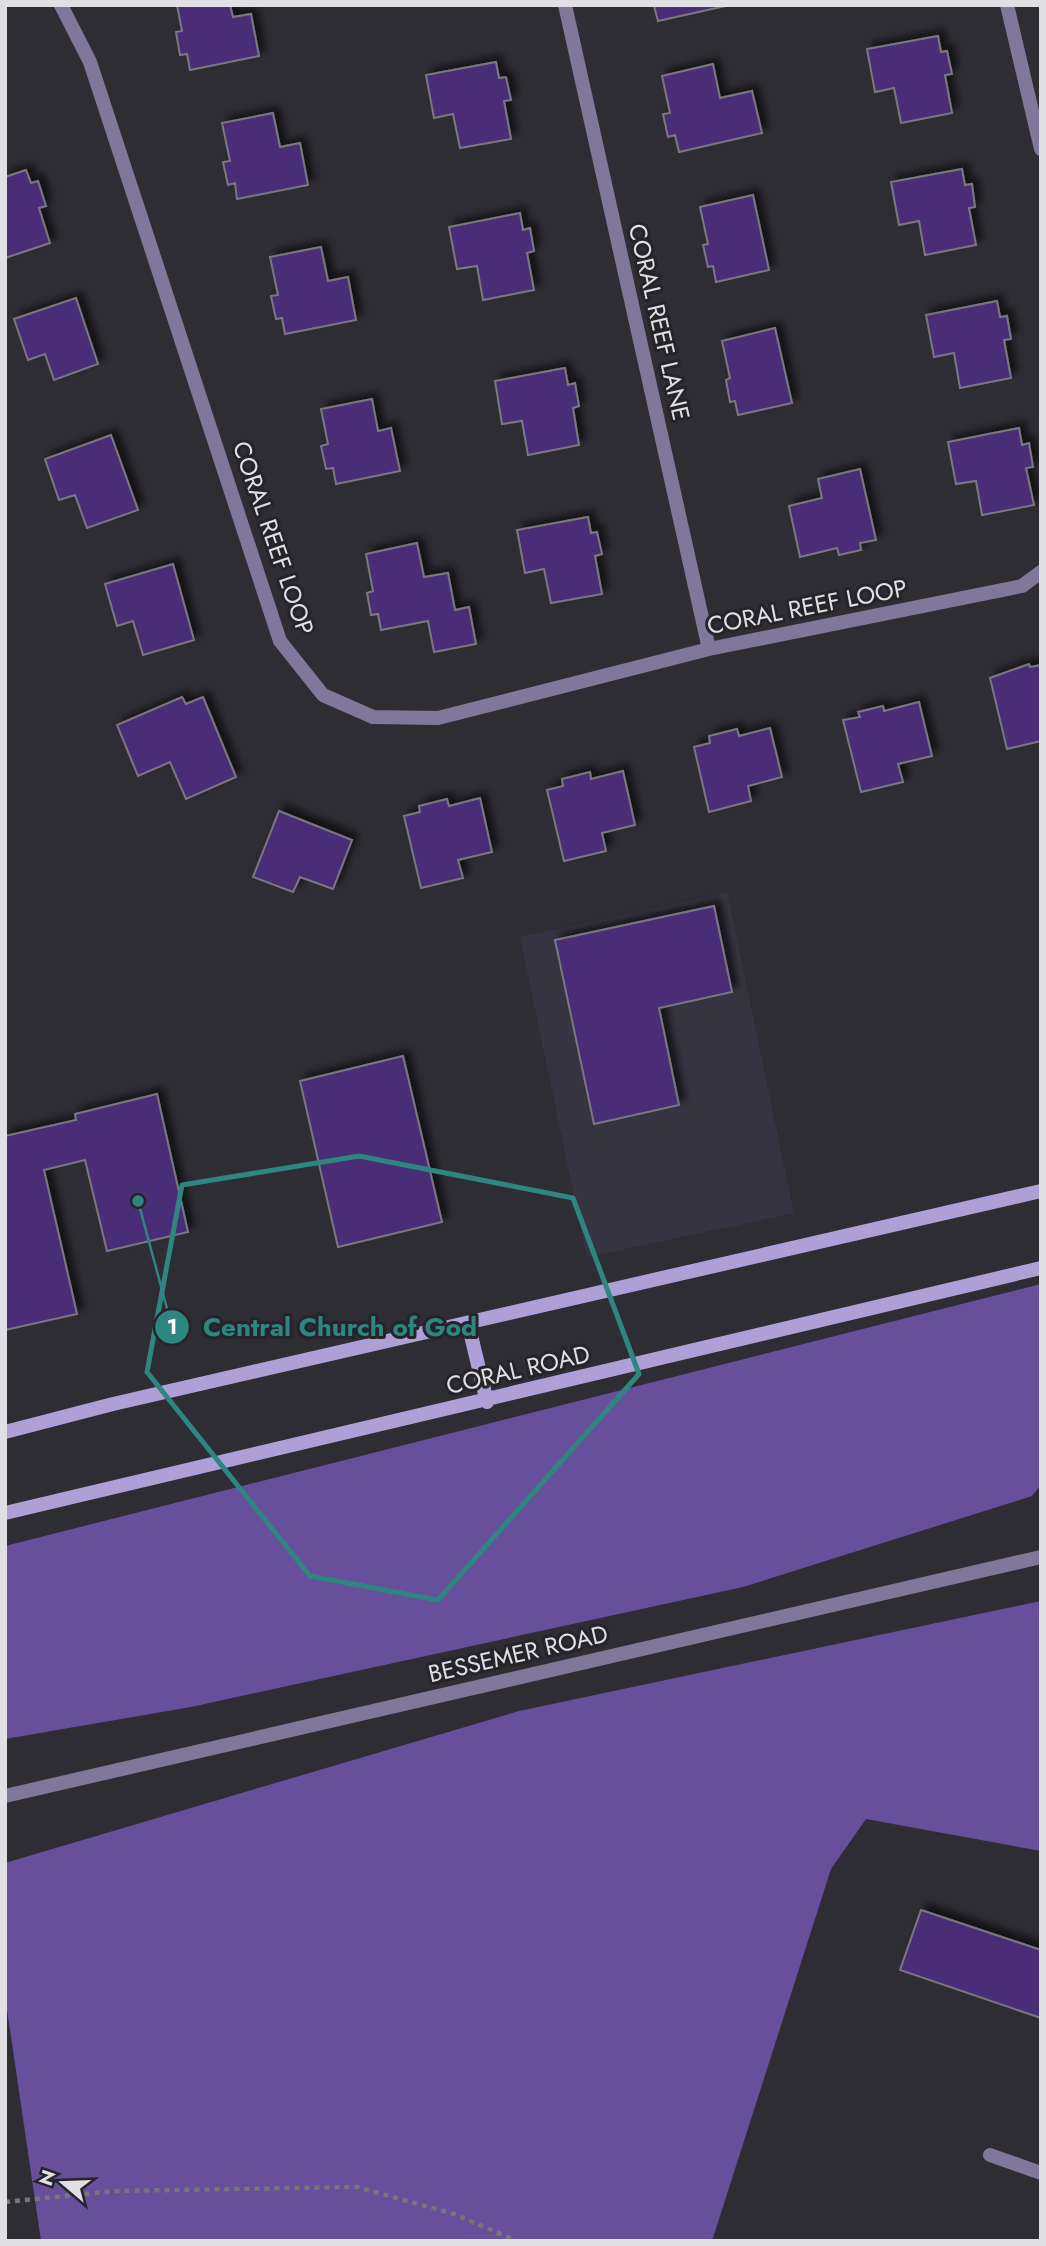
<svg xmlns="http://www.w3.org/2000/svg" width="1046" height="2246" font-family="Jost,sans-serif">
<style>
.built{fill:#373441}
.forest{fill:#674f9b}
.building{fill:#482e77;stroke:#79777f;stroke-width:2;filter:url(#shadow)}
.lines{fill:none;stroke-linecap:round;stroke-linejoin:round}
.path{stroke:#77767b;stroke-width:4.5;stroke-dasharray:5 5;stroke-linecap:butt}
.lane{stroke:#80779a;stroke-width:14}
.street{stroke:#80779a;stroke-width:14}
.secondary{stroke:#aea0d7;stroke-width:14}
.marked{fill:none;stroke:#2e8680;stroke-width:5;stroke-linejoin:round}
.labels{text-anchor:middle;stroke-width:6;stroke-linejoin:round;paint-order:stroke}
.street-label{font-size:24px;fill:#e0dfe3;stroke:#25242a}
.leader{fill:none;stroke:#2e8680;stroke-width:2.5}
.callout-dot{fill:#2e8680;stroke:#25242a;stroke-width:2.5}
.mark-label{font-size:21px;text-anchor:middle;font-weight:bold;fill:#fff}
.callout-label{font-size:26px;text-anchor:middle;font-weight:bold;fill:#2e8680;stroke:#25242a;stroke-width:6;stroke-linejoin:round;paint-order:stroke}
</style>
<defs>
<filter id="shadow"><feDropShadow dx="6" dy="-6" stdDeviation="3.5" flood-color="#0009"/></filter>
</defs>
<rect width="100%" height="100%" fill="#2f2d34"/>
<path class="built" d="M 727,893 L 794,1213 L 587,1257 L 520,937 Z"/>
<path class="forest" d="M 1041,1284 L 1041,1485 L 1032,1496 L 743,1587 L 191,1707 L 5,1739 L 5,1546 Z
M 1041,1601 L 1041,1851 L 866,1819 L 831,1869 L 712,2241 L 41,2241 L 5,1996 L 5,1863 L 519,1711 Z"/>
<path class="building" d="M 177,5 L 230,5 L 233,17 L 251,14 L 259,56 L 190,70 L 187,54 L 180,55 L 176,32 L 182,31 Z
M 647,5 L 730,5 L 658,21 L 654,6 Z
M 938,36 L 941,52 L 947,51 L 952,74 L 945,75 L 952,113 L 901,123 L 894,88 L 875,92 L 867,49 Z
M 496,62 L 499,78 L 506,77 L 511,100 L 504,101 L 511,139 L 460,148 L 453,114 L 434,118 L 426,75 Z
M 713,64 L 720,98 L 752,91 L 762,133 L 679,152 L 675,135 L 668,137 L 663,114 L 670,113 L 662,76 Z
M 273,113 L 280,147 L 300,143 L 308,185 L 237,199 L 235,183 L 228,185 L 223,162 L 230,161 L 222,123 Z
M 962,169 L 965,185 L 972,184 L 975,207 L 969,208 L 976,245 L 925,255 L 919,221 L 899,225 L 891,182 Z
M 26,170 L 31,183 L 38,181 L 46,206 L 39,208 L 50,243 L 5,258 L 5,177 Z
M 753,195 L 769,270 L 716,282 L 713,266 L 708,267 L 703,245 L 708,244 L 700,207 Z
M 520,213 L 523,230 L 530,228 L 534,251 L 527,253 L 534,290 L 483,300 L 477,266 L 457,269 L 449,227 Z
M 321,247 L 328,281 L 348,277 L 356,320 L 285,334 L 282,318 L 276,319 L 271,296 L 278,295 L 270,257 Z
M 76,298 L 98,364 L 54,380 L 45,354 L 28,360 L 14,319 Z
M 997,301 L 1000,317 L 1007,316 L 1011,339 L 1004,340 L 1011,378 L 960,388 L 954,353 L 934,357 L 926,315 Z
M 775,328 L 792,403 L 738,415 L 735,401 L 730,402 L 726,380 L 730,378 L 722,341 Z
M 565,368 L 568,385 L 575,383 L 579,406 L 573,408 L 579,445 L 528,455 L 522,421 L 502,424 L 495,381 Z
M 372,399 L 378,431 L 391,428 L 400,471 L 336,484 L 333,468 L 326,469 L 321,446 L 328,444 L 321,409 Z
M 1019,428 L 1022,445 L 1029,443 L 1033,467 L 1026,468 L 1034,505 L 982,515 L 976,481 L 956,484 L 948,442 Z
M 111,435 L 138,510 L 87,528 L 75,495 L 59,500 L 45,459 Z
M 860,469 L 876,540 L 860,543 L 861,550 L 839,555 L 837,548 L 800,557 L 789,506 L 822,498 L 818,479 Z
M 588,517 L 591,533 L 597,532 L 602,554 L 595,556 L 602,594 L 551,603 L 544,569 L 525,573 L 517,530 Z
M 417,543 L 424,577 L 448,573 L 455,610 L 469,607 L 476,644 L 434,652 L 428,621 L 381,630 L 378,614 L 371,615 L 367,593 L 373,591 L 366,554 Z
M 173,564 L 194,640 L 143,655 L 133,621 L 117,626 L 105,584 Z
M 1029,664 L 1030,667 L 1041,665 L 1041,741 L 1007,749 L 990,678 Z
M 182,697 L 186,704 L 203,697 L 236,777 L 186,799 L 170,762 L 138,776 L 117,725 Z
M 919,702 L 932,756 L 898,764 L 903,782 L 861,792 L 843,720 L 860,717 L 858,712 L 883,706 L 884,711 Z
M 770,728 L 782,777 L 748,786 L 751,801 L 709,812 L 694,747 L 710,743 L 709,736 L 737,729 L 739,736 Z
M 623,771 L 635,825 L 602,833 L 606,851 L 564,861 L 547,790 L 563,786 L 562,779 L 590,772 L 591,779 Z
M 480,798 L 492,852 L 458,860 L 463,878 L 421,888 L 404,816 L 420,812 L 419,806 L 447,799 L 449,806 Z
M 279,811 L 352,840 L 333,889 L 300,877 L 293,892 L 253,877 Z
M 714,906 L 732,992 L 659,1008 L 679,1105 L 594,1124 L 555,940 Z
M 403,1056 L 442,1222 L 338,1247 L 300,1081 Z
M 157,1094 L 188,1232 L 107,1251 L 85,1160 L 44,1170 L 77,1314 L 5,1330 L 5,1136 L 76,1120 L 75,1114 Z
M 921,1910 L 1041,1950 L 1041,2018 L 900,1970 Z"/>
<g class="lines">
<path class="path" d="M 5,2202 L 114,2191 L 357,2187 L 454,2214 L 517,2241"/>
<path class="lane" d="M 990,2155 L 1041,2173"/>
<path class="street" d="M 61,5 L 90,62 L 280,641 L 323,695 L 373,717 L 438,718 L 709,649 L 1022,586 L 1041,572
M 565,5 L 709,649
M 1007,5 L 1041,149
M 5,1796 L 1041,1557"/>
<path class="secondary" d="M 468,1323 L 487,1402
M 5,1432 L 113,1404 L 1041,1191
M 5,1513 L 1041,1268"/>
</g>
<path class="marked" d="M 359,1156 L 573,1198 L 639,1374 L 438,1600 L 310,1576 L 147,1372 L 182,1185 Z"/>
<g class="labels">
<g class="street-label">
<text transform="translate(659 322) rotate(77)" y="8">CORAL REEF LANE</text>
<text transform="translate(273 538) rotate(71)" y="8">CORAL REEF LOOP</text>
<text transform="translate(807 607) rotate(-11)" y="8">CORAL REEF LOOP</text>
<text transform="translate(518 1370) rotate(-13)" y="8">CORAL ROAD</text>
<text transform="translate(518 1654) rotate(-13)" y="8">BESSEMER ROAD</text>
</g>
</g>
<path class="leader" d="M138 1201L172 1327"/>
<g class="callout-dot">
<circle cx="138" cy="1201" r="7"/>
<circle cx="172" cy="1327" r="18"/>
</g>
<g class="mark-label">
<text x="172" y="1334">1</text>
</g>
<g class="callout-label">
<text x="340" y="1336">Central Church of God</text>
</g>
<rect width="1046" height="2246" fill="none" stroke="#e0dfe3" stroke-width="14"/>
<g transform="translate(63 2183) rotate(289)" stroke="#25242a" stroke-width="5" paint-order="stroke">
<path d="M0-5L12 26L0 18L-12 26Z" fill="#e0dfe3"/>
<text y="-10" font-size="19" font-weight="bold" text-anchor="middle" fill="#e0dfe3">N</text>
</g>
</svg>
